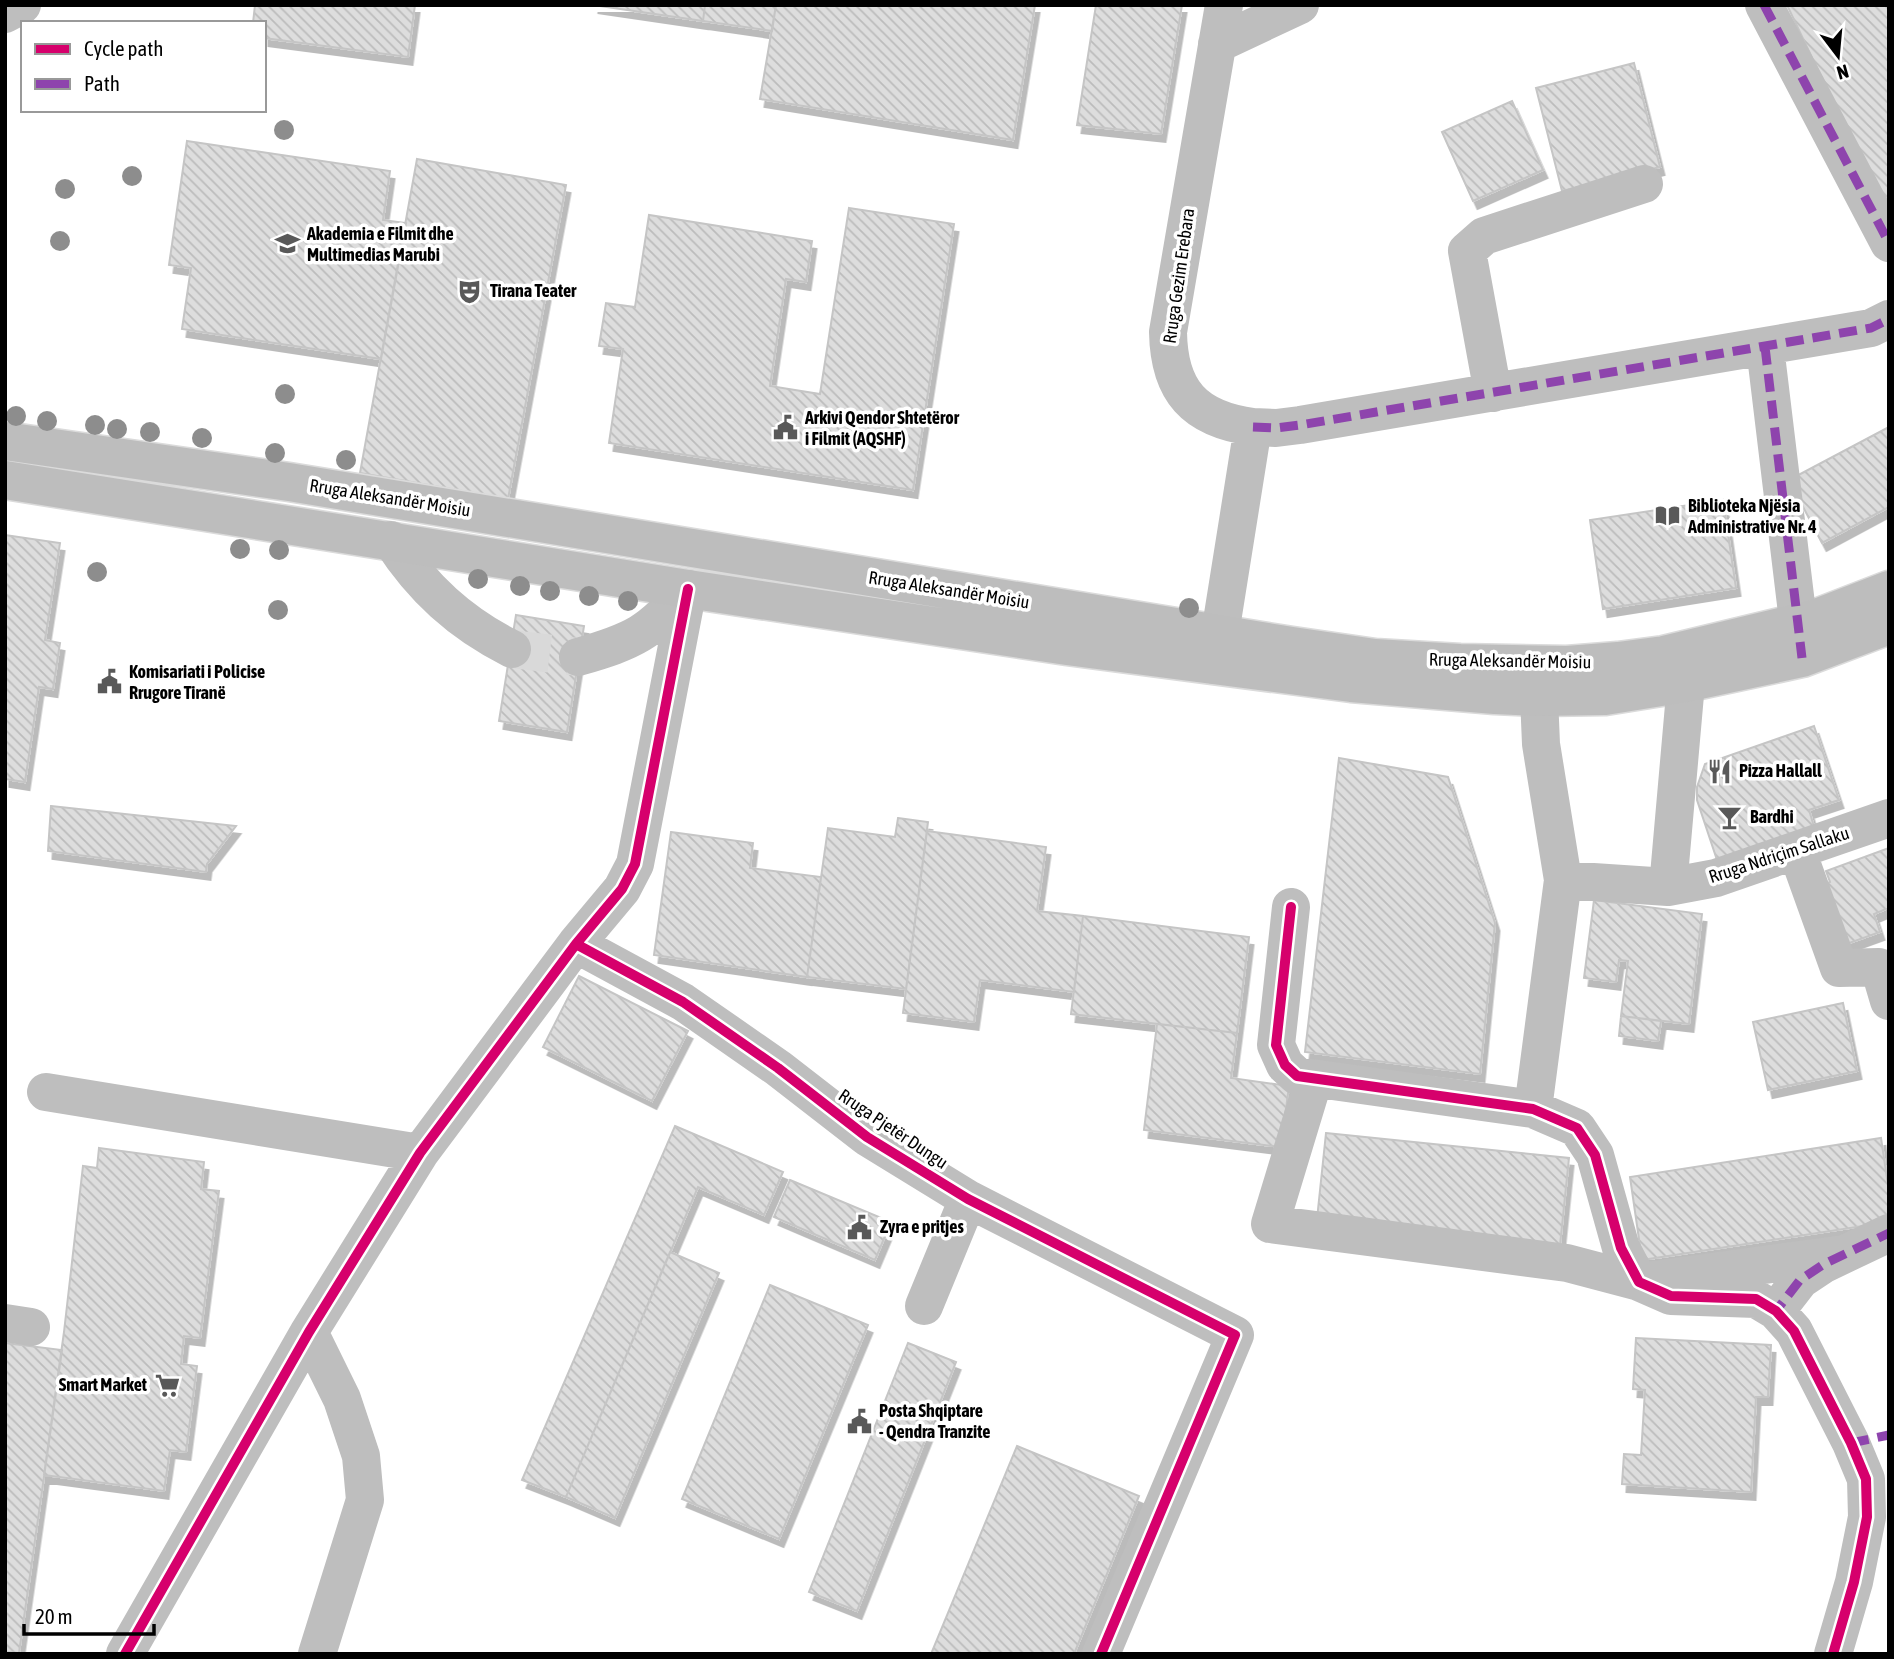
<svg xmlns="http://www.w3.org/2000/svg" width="1894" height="1659" font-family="'Asap Condensed',sans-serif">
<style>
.building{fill:url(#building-back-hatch);stroke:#c5c5c5;stroke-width:2;filter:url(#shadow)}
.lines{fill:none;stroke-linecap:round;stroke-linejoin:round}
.minor-tunnel{stroke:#d9d9d9;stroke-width:38;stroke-dasharray:38 19;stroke-linecap:butt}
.major-casing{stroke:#dbdbdb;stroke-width:41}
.minor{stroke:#bebebe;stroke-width:38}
.major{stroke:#bdbdbd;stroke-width:38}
.quiet{stroke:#8e44ad;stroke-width:9;stroke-dasharray:18 9;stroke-linecap:butt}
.cycleway-casing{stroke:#fff;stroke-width:15}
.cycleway{stroke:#d6006c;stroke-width:10}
.tree{fill:#8d8d8d}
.labels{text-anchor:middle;stroke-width:7;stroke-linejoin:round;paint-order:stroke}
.poi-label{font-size:18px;font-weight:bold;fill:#000;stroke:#fff;text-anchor:start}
.street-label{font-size:18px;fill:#000;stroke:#fff}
</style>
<defs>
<pattern id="building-back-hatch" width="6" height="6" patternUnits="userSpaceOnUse" patternTransform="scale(1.75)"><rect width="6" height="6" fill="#ddd"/><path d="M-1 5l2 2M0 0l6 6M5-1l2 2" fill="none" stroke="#bcbcbc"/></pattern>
<filter id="shadow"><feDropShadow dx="4.5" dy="8" stdDeviation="0" flood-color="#0004"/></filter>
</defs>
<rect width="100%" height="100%" fill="#fff"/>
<path class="building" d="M 255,5 L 415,5 L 408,57 L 264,38 L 264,23 L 253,23 Z
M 593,5 L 705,5 L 703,21 Z
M 705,5 L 776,5 L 772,31 L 703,21 Z
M 776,5 L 1035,5 L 1013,140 L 760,99 Z
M 1096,5 L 1182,5 L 1161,134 L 1077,125 Z
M 1787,5 L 1889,5 L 1889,211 L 1886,213 Z
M 1634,63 L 1660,167 L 1562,191 L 1536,88 Z
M 1512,101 L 1543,170 L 1473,201 L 1442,132 Z
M 187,141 L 390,171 L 383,220 L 406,223 L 381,359 L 182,329 L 191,268 L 169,265 Z
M 417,159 L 566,185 L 508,499 L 360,473 Z
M 849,208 L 954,224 L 913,490 L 609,443 L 623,349 L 599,346 L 606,303 L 635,307 L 649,215 L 812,241 L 806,282 L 786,279 L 770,386 L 820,394 Z
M 1889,427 L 1889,507 L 1822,543 L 1789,480 Z
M 1723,500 L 1736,588 L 1603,609 L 1590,520 Z
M 5,535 L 60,543 L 45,640 L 60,643 L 53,689 L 39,687 L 25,782 L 5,779 Z
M 516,615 L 584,626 L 567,732 L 499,721 Z
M 1814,726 L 1839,800 L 1809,810 L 1815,830 L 1718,863 L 1697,800 L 1697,787 L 1705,764 Z
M 1339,758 L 1448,777 L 1495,923 L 1480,1074 L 1305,1052 Z
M 51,806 L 236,826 L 207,864 L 206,872 L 48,851 Z
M 898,818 L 928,822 L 906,989 L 807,977 L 828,828 L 895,837 Z
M 927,831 L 1046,847 L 1037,911 L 1083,916 L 1074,992 L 980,980 L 974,1022 L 903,1013 Z
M 671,832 L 753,843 L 750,868 L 821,877 L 807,977 L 654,955 Z
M 1889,848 L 1889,911 L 1888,908 L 1874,914 L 1880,932 L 1841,946 L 1820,886 L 1830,882 L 1826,871 Z
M 1594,900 L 1702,914 L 1689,1024 L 1621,1016 L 1628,961 L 1619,960 L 1616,982 L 1584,978 Z
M 1083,916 L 1249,937 L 1237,1033 L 1071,1014 Z
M 579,976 L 688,1031 L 652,1101 L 543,1047 Z
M 1843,1003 L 1857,1071 L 1768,1090 L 1753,1022 Z
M 1621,1016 L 1661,1021 L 1658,1041 L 1619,1036 Z
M 1157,1024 L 1237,1033 L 1231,1078 L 1289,1086 L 1281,1147 L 1144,1130 Z
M 675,1126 L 783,1172 L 764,1215 L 698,1187 L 566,1497 L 522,1480 Z
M 1326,1133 L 1569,1158 L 1560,1245 L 1317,1219 Z
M 1881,1138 L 1889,1192 L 1889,1222 L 1642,1260 L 1630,1177 Z
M 99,1148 L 204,1162 L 201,1189 L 219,1191 L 200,1338 L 184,1336 L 181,1364 L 197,1366 L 186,1452 L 170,1450 L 164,1491 L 44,1475 L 64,1332 L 83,1166 L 97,1168 Z
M 790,1180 L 891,1222 L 875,1260 L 774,1217 Z
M 670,1252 L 719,1273 L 615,1518 L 566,1497 Z
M 770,1285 L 868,1325 L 779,1539 L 682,1499 Z
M 1636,1338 L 1771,1345 L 1768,1397 L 1756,1397 L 1751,1492 L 1622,1484 L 1624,1454 L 1641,1455 L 1645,1390 L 1633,1389 Z
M 5,1343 L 62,1350 L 19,1653 L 5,1652 Z
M 908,1343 L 956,1362 L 857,1611 L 809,1592 Z
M 1017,1446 L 1139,1496 L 1074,1654 L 931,1654 Z"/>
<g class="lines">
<path class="minor-tunnel" d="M 512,649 L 578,657"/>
<defs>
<path id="major" d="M 5,441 L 289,482 L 1292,646 L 1375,658 L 1460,663 L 1567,665 L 1618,661 L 1664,655 L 1814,619 L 1889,590
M 5,480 L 688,589 L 1067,646 L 1351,683 L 1495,695 L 1539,697 L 1605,696 L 1686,683 L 1802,658 L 1889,625"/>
</defs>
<use href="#major" class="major-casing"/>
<path class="minor" d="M 1764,5 L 1889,243
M 5,14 L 22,5
M 1217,44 L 1300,5
M 1765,347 L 1802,654
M 1493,393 L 1467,251 L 1484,236 L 1644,184
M 1253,427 L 1276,428 L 1300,425 L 1871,328 L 1889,319
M 391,540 C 422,588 460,623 512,649
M 578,657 C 634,641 650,633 688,589
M 1215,665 L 1253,427 C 1194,419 1169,391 1168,332 L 1224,5
M 1797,851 L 1839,968 L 1879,967 L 1889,1001
M 1563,880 L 1668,887 L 1716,878 L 1889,818
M 1668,887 L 1686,683
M 1291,907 L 1276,1045 L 1285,1065 L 1297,1076 L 1533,1109 L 1577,1128 L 1595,1155 L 1621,1248 L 1639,1282 L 1671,1296 L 1756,1299 L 1776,1311 L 1794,1331 L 1851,1443 L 1866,1479 L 1867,1517 L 1854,1582 L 1833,1654
M 576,944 L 683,1002 L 778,1068 L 867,1137 L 968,1199 L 1235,1335 L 1101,1654
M 1314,1079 L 1270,1224 L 1567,1263 L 1639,1282 L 1844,1254
M 46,1092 L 420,1153
M 1533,1109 L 1563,880 L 1541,744 L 1539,697
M 924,1306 L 968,1199
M 1776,1311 L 1800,1280 L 1824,1264 L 1889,1233
M 5,1323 L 31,1327
M 309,1332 L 342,1399 L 361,1456 L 365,1500 L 317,1654
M 125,1654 L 309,1332 L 420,1153 L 576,944 L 622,889 L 635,864 L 688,589"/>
<use href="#major" class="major"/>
<path class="quiet" d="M 1764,5 L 1889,243
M 1765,347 L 1802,658
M 1253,427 L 1276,428 L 1300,425 L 1871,328 L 1889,319
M 1781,1316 L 1776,1311 L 1800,1280 L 1824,1264 L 1889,1233
M 1851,1443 L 1889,1435"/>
<defs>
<path id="cycleway" d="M 1291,907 L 1276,1045 L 1285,1065 L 1297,1076 L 1533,1109 L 1577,1128 L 1595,1155 L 1621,1248 L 1639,1282 L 1671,1296 L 1756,1299 L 1776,1311 L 1794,1331 L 1851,1443 L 1866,1479 L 1867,1517 L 1854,1582 L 1833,1654
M 576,944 L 683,1002 L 778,1068 L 867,1137 L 968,1199 L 1235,1335 L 1101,1654
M 125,1654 L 309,1332 L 420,1153 L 576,944 L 622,889 L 635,864 L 688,589"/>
</defs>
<use href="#cycleway" class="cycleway-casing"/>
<use href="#cycleway" class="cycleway"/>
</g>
<g class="tree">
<circle cx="284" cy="130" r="10"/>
<circle cx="132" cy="176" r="10"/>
<circle cx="65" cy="189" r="10"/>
<circle cx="60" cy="241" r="10"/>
<circle cx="285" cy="394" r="10"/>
<circle cx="16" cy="416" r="10"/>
<circle cx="47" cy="421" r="10"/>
<circle cx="95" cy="425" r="10"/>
<circle cx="117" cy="429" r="10"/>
<circle cx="150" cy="432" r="10"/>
<circle cx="202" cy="438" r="10"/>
<circle cx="275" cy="453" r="10"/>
<circle cx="346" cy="460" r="10"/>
<circle cx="240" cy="549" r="10"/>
<circle cx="279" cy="550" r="10"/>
<circle cx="97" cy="572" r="10"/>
<circle cx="478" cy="579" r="10"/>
<circle cx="520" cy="586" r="10"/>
<circle cx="550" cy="591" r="10"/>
<circle cx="589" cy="596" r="10"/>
<circle cx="628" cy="601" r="10"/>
<circle cx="1189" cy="608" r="10"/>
<circle cx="278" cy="610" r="10"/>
</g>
<defs>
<symbol id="university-bare" viewBox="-9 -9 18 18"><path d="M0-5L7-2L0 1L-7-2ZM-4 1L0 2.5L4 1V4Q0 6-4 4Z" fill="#595959" stroke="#fff" stroke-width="2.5" paint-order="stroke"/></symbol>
<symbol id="theatre-bare" viewBox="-9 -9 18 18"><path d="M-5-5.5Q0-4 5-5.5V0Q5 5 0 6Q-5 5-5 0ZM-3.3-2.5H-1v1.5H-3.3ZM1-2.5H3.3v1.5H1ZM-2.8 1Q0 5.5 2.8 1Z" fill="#595959" stroke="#fff" stroke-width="2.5" paint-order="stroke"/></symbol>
<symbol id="civic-bare" viewBox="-9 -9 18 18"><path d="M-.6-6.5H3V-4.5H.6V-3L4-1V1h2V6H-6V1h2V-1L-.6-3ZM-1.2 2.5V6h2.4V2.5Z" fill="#595959" stroke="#fff" stroke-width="2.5" paint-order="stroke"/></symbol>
<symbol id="library-bare" viewBox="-9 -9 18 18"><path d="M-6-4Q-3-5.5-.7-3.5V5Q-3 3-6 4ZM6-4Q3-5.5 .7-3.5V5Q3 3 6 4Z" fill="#595959" stroke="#fff" stroke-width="2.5" paint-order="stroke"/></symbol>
<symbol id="restaurant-bare" viewBox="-9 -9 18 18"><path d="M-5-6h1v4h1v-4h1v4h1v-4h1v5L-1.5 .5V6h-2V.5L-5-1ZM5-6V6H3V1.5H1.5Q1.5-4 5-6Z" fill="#595959" stroke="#fff" stroke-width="2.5" paint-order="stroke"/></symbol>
<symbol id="bar-bare" viewBox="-9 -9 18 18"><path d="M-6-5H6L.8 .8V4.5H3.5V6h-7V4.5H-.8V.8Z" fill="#595959" stroke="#fff" stroke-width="2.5" paint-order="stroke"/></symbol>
<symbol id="supermarket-bare" viewBox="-9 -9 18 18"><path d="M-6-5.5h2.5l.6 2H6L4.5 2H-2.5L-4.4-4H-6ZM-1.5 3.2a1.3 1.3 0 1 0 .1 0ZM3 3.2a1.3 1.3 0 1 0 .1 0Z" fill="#595959" stroke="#fff" stroke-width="2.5" paint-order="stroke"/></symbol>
</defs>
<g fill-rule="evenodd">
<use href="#university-bare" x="270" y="226" width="35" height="35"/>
<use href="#theatre-bare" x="452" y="274" width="35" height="35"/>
<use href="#civic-bare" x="768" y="410" width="35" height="35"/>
<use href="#library-bare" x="1650" y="498" width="35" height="35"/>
<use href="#civic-bare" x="92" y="664" width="35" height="35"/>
<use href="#restaurant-bare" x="1702" y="754" width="35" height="35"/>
<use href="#bar-bare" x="1712" y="800" width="35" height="35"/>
<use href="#civic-bare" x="842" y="1210" width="35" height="35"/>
<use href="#supermarket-bare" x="150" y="1368" width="35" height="35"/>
<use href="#civic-bare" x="842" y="1404" width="35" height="35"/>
</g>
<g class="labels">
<g class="poi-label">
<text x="307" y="240">Akademia e Filmit dhe<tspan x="307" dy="21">Multimedias Marubi</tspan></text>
<text x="490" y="297">Tirana Teater</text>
<text x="805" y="424">Arkivi Qendor Shtetëror<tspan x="805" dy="21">i Filmit (AQSHF)</tspan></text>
<text x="1688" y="512">Biblioteka Njësia<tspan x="1688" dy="21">Administrative Nr. 4</tspan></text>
<text x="129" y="678">Komisariati i Policise<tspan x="129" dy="21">Rrugore Tiranë</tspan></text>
<text x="1739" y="777">Pizza Hallall</text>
<text x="1750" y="823">Bardhi</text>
<text x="880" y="1233">Zyra e pritjes</text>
<text x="147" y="1391" text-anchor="end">Smart Market</text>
<text x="879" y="1417">Posta Shqiptare<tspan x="879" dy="21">- Qendra Tranzite</tspan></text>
</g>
<g class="street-label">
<text transform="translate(1179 276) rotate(-82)" y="6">Rruga Gezim Erebara</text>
<text transform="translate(390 498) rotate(9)" y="6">Rruga Aleksandër Moisiu</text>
<text transform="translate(949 590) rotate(9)" y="6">Rruga Aleksandër Moisiu</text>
<text transform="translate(1510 661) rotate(1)" y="6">Rruga Aleksandër Moisiu</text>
<text transform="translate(1779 855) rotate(-18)" y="6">Rruga Ndriçim Sallaku</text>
<text transform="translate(893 1129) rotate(34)" y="6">Rruga Pjetër Dungu</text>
</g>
</g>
<rect width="1894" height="1659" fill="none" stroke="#000000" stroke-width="14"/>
<rect x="21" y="21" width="245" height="91" fill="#ffffff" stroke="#999999" stroke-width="2"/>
<rect x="35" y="44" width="35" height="10" fill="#d6006c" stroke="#999999" stroke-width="2"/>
<text x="84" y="56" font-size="21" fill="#000000">Cycle path</text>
<rect x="35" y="79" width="35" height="10" fill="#8e44ad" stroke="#999999" stroke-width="2"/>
<text x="84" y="91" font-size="21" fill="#000000">Path</text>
<g transform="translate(1838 56) rotate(164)" stroke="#ffffff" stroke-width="5" paint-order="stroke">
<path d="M0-5L12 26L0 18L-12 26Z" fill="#000000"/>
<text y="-10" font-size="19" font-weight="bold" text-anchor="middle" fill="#000000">N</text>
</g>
<path d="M24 1624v10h130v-10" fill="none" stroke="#000000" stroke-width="3.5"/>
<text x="35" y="1624" font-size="21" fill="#000000" stroke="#ffffff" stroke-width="5" paint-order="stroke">20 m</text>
</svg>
